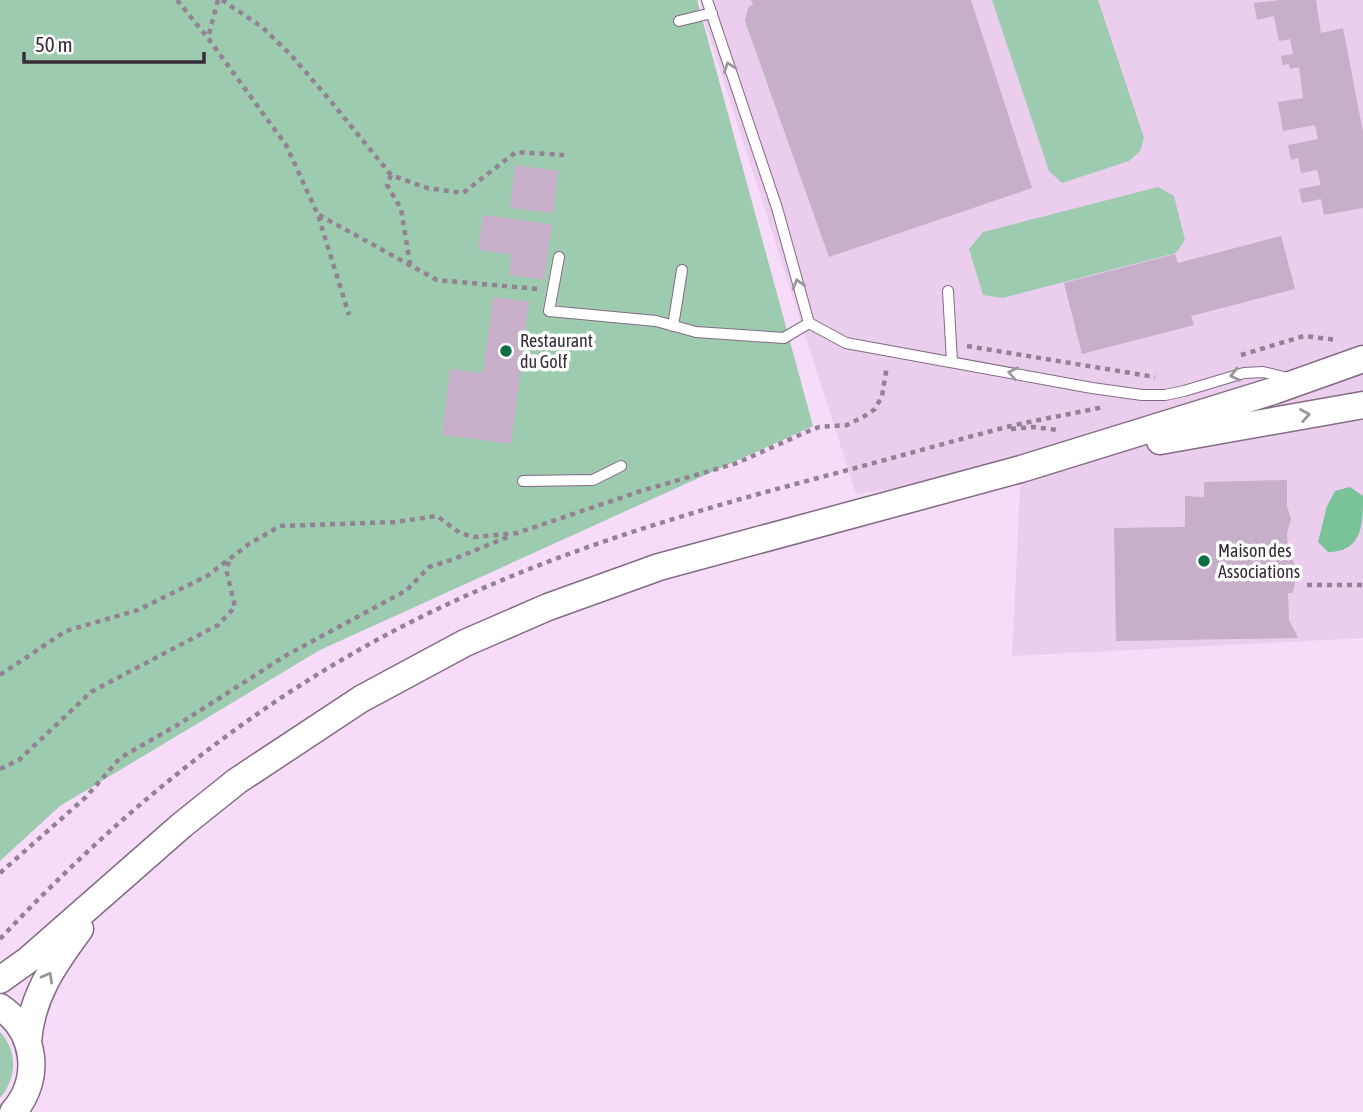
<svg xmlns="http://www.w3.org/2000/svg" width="1363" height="1112" font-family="'Asap Condensed',sans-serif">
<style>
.built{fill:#ebcdee}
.green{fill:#9dcbaf}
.water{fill:#7ac399}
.building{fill:#c7aec9}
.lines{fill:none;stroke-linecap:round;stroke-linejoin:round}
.service-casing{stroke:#836b85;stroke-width:12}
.secondary-casing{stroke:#836b85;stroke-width:29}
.path{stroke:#938194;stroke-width:4.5;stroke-dasharray:5 5;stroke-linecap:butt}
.service{stroke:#fff;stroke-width:10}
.secondary{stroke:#fff;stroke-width:26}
.oneway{stroke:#9a969b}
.poi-dot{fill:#0e6f45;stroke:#fff;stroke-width:2.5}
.labels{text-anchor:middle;stroke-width:7;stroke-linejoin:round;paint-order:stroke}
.poi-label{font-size:18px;fill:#362c37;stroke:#fff;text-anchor:start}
</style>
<rect width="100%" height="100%" fill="#f7dcf9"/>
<path class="built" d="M 700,0 L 1363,0 L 1363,638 L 1012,656 L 1021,469 L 856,494 L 704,20 Z"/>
<path class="green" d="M 0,0 L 697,0 L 813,426 L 320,650 L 60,806 L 0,861 Z
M 992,0 L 1098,0 L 1144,138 L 1140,151 L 1129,161 L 1062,183 L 1049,171 Z
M 1158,187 L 1174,196 L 1185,240 L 1176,253 L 1003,298 L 983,295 L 969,249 L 983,232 Z
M 0,1032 C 18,1051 17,1078 0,1098 Z"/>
<path class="water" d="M 1350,487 L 1363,496 C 1363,523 1363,552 1328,552 L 1318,542 L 1327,506 L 1335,491 Z"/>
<path class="building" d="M 751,0 L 971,0 L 1032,188 L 829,257 L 745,21 L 748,8 L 753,4 Z
M 1280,0 L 1316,0 L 1321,33 L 1343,28 L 1363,132 L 1363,208 L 1324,215 L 1321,199 L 1302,203 L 1299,189 L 1321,185 L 1317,170 L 1301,173 L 1298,158 L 1291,160 L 1288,145 L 1318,139 L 1315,125 L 1283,131 L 1278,102 L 1303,98 L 1299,67 L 1290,69 L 1289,64 L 1283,65 L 1281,56 L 1293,54 L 1290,39 L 1279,41 L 1274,16 L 1257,20 L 1254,3 Z
M 515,165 L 558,171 L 553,213 L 510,208 Z
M 483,215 L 552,224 L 544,280 L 509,275 L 511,254 L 478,250 Z
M 1281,236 L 1295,289 L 1191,316 L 1194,325 L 1082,354 L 1064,283 L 1175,254 L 1178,263 Z
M 493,297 L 529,302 L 511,444 L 442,435 L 450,369 L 483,373 Z
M 1287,480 L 1287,506 L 1291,519 L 1287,533 L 1288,556 L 1291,556 L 1296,569 L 1294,588 L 1292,593 L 1288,593 L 1289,620 L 1298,638 L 1116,641 L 1114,528 L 1185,527 L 1185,496 L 1204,497 L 1204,482 Z"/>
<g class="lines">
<defs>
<path id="service" d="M 707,0 L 777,208 L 809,323 L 846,343 L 1092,388 L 1142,395 L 1165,395 L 1184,391 L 1244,373 L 1263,372 L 1288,378
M 679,21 L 712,13
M 559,257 L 549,311 L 656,321 L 696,332 L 784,338 L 809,323
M 948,291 L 952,362
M 673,326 L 682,270
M 523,481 L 593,480 L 621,466"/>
<path id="secondary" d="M 1160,441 L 1363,405
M 0,980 L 28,960 L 182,825 L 237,781 L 361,699 L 465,643 L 548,607 L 659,567 L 1021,469 L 1273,391 L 1363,359
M 0,1007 C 36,1031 42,1079 13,1112
M 28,1042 C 31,997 54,964 80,929"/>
</defs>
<use href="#service" class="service-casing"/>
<use href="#secondary" class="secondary-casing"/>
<path class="path" d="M 177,0 L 207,37
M 218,0 L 208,38 L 286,145 L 318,215 L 349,315
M 222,0 L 262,27 L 291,55 L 329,99 L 391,175 L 427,188 L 463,193 L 516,152 L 564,155
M 391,175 L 387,185 L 401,209 L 410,264
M 319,215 L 437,280 L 538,289
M 967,346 L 1155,377
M 1241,355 L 1304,336 L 1338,340
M 1011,429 L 1033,427 L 1058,430
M 1307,585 L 1363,585
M 0,675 L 66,631 L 138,610 L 207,576 L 249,544 L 280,526 L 395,522 L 437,516 L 460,533 L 474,537 L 517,533 L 641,491 L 737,463 L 804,433 L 819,427 L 847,425 L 863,417 L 875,409 L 882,396 L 887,366
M 0,769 L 19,760 L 91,692 L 218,625 L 235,607 L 227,573 L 229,559
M 0,873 L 86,797 L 120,758 L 179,724 L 285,656 L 407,590 L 429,567 L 454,559 L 510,536
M 0,939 C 122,809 261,696 421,617 C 552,552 689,512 829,475 C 886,460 942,444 999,429 C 1033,420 1068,415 1103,407"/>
<use href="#service" class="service"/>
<use href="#secondary" class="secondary"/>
</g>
<defs><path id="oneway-chevron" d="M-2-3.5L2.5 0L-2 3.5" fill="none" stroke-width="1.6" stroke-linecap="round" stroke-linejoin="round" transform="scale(1.75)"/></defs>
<g class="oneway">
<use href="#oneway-chevron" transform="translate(729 67) rotate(-109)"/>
<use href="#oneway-chevron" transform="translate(798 284) rotate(-106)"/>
<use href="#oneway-chevron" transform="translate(1013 373) rotate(-169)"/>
<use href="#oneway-chevron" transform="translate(1235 375) rotate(167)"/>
<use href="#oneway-chevron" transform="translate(1305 415) rotate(-10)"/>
<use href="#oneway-chevron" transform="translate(48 977) rotate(-61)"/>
</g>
<g class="poi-dot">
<circle cx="506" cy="351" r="7"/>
<circle cx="1204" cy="561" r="7"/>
</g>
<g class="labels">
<g class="poi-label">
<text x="520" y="347">Restaurant<tspan x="520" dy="21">du Golf</tspan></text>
<text x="1218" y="557">Maison des<tspan x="1218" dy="21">Associations</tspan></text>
</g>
</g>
<path d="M24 52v10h180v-10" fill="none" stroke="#362c37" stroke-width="3.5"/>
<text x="35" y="52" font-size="21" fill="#362c37" stroke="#ffffff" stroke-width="5" paint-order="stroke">50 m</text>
</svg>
